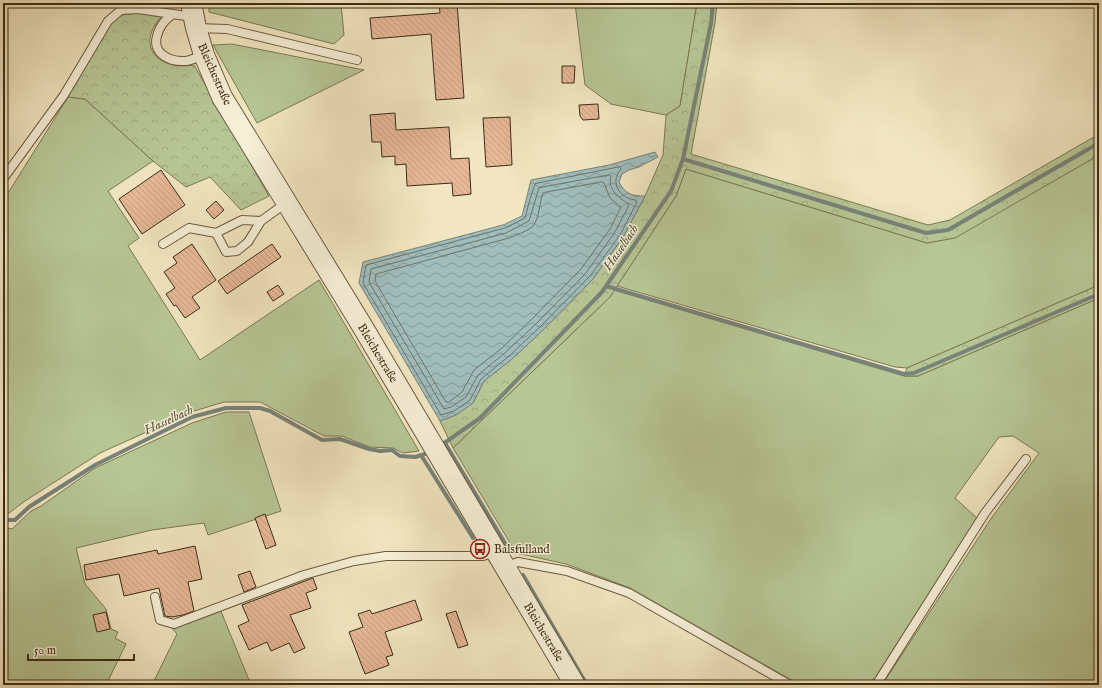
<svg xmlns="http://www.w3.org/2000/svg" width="1102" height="688" font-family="'IM FELL English',serif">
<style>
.grass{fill:#b7c695;stroke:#7a7954}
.forest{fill:url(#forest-crowns);stroke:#7a7954}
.water{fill:url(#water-waves);stroke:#788379}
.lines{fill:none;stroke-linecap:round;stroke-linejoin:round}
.shore{stroke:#6e7468;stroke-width:1}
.stream{stroke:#788379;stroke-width:4}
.building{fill:url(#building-back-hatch);stroke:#3d2c14}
.service-casing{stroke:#6a5a3f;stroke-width:10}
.tertiary-casing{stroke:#6a5a3f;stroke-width:22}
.service{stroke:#f6efd7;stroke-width:8}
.tertiary{stroke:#f6efd7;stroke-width:20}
.labels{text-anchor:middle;stroke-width:3;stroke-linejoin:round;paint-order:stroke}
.street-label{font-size:12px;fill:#3d2c14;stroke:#f6efd7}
.poi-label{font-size:12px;fill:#3d2c14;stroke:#f6efd7;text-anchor:start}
.water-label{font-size:13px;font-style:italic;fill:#56503e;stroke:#f6efd7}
</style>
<defs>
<pattern id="forest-crowns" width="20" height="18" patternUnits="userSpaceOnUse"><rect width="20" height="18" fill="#b7c695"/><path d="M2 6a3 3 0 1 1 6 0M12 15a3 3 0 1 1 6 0" fill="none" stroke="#9eaa80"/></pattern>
<pattern id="water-waves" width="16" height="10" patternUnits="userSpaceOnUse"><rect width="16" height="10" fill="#9fbdbd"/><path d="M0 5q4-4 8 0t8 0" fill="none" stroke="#839a98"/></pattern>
<pattern id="building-back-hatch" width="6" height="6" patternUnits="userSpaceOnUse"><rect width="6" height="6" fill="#e7b898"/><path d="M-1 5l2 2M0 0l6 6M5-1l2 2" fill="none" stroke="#c79e82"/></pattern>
</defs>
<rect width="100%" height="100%" fill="#f1e6c1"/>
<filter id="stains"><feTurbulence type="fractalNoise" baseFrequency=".005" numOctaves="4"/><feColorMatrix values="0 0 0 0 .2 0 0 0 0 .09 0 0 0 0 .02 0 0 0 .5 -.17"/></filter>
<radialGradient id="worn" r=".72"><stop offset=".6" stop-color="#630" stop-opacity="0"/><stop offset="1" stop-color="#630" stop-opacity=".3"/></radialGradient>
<path class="grass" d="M 209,3 L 341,3 L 344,35 L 334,44 L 209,12 Z
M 575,3 L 697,3 L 680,106 L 666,115 L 611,104 L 585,85 Z
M 232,44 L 364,70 L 257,123 L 213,45 Z
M 68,97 L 85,99 L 153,161 L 108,191 L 139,238 L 128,246 L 200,360 L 319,280 L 419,451 L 403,453 L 393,448 L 370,447 L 342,436 L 324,436 L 260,402 L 224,402 L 191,412 L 100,453 L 25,501 L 9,513 L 3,513 L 3,198 L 10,190 Z
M 1099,155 L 1099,285 L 907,368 L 895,367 L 617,286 L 676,196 L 686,169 L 927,243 L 955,237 Z
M 614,290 L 904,376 L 918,376 L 1099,298 L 1098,685 L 882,685 L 990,520 L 1039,453 L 1013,436 L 999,437 L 955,498 L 977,518 L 875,678 L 866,685 L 800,685 L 630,588 L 566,564 L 516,553 L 453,448 L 610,297 Z
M 226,412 L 249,412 L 281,511 L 208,535 L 204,523 L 152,530 L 76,548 L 85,584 L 106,609 L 111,629 L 118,632 L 115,638 L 126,644 L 106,685 L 3,685 L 3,527 L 12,529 L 31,511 L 41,506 L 95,468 L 192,423 Z
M 220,609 L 251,685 L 152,685 L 177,634 L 172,628 Z"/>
<path class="forest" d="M 697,3 L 717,3 L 715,23 L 691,154 L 928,225 L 950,220 L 1099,134 L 1099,155 L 955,238 L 927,243 L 686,169 L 676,196 L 610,297 L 453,448 L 440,421 L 456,415 L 473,403 L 484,381 L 512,359 L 544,329 L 593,279 L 623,237 L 645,196 L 663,155 L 666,115 L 680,106 Z
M 139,13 L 163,15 C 134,45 157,71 194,65 L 269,196 L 241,210 L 210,177 L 186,187 L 153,161 L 85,99 L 68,97 L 110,23 L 122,15 Z
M 1099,285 L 1099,298 L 918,376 L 904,376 L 907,368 Z"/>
<path class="water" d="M 655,152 L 658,157 L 639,167 L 629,170 L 622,174 L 619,182 C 625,194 632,196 645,196 L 623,237 L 593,279 L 544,329 L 512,359 L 484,381 L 473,403 L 456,415 L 440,421 L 359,283 L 363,262 L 503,225 L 522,216 L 531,180 L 609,165 Z"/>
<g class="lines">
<path class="shore" d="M 620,167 L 621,169 C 609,182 620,199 636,200 L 637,202 L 620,235 L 590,276 L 541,326 L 509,356 L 481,379 L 470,400 L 454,411 L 441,415 L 363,283 L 366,265 L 505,228 L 525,218 L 530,199 L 535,184 Z
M 610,175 L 611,176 C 607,191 620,197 629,205 L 615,232 L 586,273 L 538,322 L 506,352 L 478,375 L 466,397 L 451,407 L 444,409 L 369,282 L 371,269 L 506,233 L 529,221 L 539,188 Z
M 602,182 L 604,183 L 610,198 L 621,207 L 610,229 L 581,269 L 533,318 L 502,348 L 474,370 L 462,392 L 449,402 L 446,402 L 375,281 L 376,274 L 509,238 C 516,235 526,232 532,227 C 540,219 539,203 543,193 Z"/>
<path class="stream" d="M 683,159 L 926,233 L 948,230 L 1099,143
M 606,286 L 904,374 L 914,373 L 1099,294
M 445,443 L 508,548
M 443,444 L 480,418 L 602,292 L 671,191 L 683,159 L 711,23 L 713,3
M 421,455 L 473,538
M 3,520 L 15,520 L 29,507 L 95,465 L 192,417 L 226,408 L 260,408 L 270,411 L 322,440 L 340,439 L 369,449 L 380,451 L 392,450 L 400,456 L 415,457 L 425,454
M 523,575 L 587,685"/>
</g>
<path class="building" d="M 439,3 L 457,3 L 464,98 L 436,100 L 431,34 L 372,39 L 370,18 L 440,13 Z
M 562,66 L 575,66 L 574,83 L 562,83 Z
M 598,104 L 599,119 L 583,120 L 580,116 L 579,105 Z
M 395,113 L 396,130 L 449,127 L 451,159 L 469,158 L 471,194 L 453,196 L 452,183 L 407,186 L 406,164 L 395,165 L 395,156 L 382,157 L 381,142 L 372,142 L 370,115 Z
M 510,117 L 512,165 L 486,167 L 483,118 Z
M 161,170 L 185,205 L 142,234 L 119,199 Z
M 216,201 L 224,210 L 214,219 L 206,210 Z
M 192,244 L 216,280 L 192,297 L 200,308 L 185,318 L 176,305 L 174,306 L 166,294 L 175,288 L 164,272 L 177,263 L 173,257 Z
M 272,244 L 281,257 L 227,294 L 218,281 Z
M 278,285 L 284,294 L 273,301 L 267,292 Z
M 265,514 L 276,545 L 266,549 L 255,518 Z
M 195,546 L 202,579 L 188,582 L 194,611 L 183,615 L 172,617 L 165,616 L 159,588 L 124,596 L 119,574 L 86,580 L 84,565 L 157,550 L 158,554 Z
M 250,571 L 256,587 L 244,592 L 238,575 Z
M 313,578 L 317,589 L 306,593 L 311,608 L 290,615 L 305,648 L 294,653 L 289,643 L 271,651 L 267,642 L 249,650 L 238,626 L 249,621 L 242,605 Z
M 415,600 L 422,620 L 385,632 L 393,655 L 386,657 L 389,665 L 365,674 L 349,632 L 363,627 L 358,614 L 370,610 L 372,614 Z
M 456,611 L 468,645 L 458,648 L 446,614 Z
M 106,612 L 110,629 L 97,632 L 93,615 Z"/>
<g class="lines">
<defs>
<path id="service" d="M 173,14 C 165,20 160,25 157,36 C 152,54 170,62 186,61 C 192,60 198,57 204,55
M 196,28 L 227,29 L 357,60
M 3,179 L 64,95 L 108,21 L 121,10 L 138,9 L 193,17
M 216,233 L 226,252 L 237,251 L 248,242 L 261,221
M 163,244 L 189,228 L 216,233 L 242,220 L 261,221 L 286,203
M 505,567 L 518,562 L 567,571 L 629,593 L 790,685
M 155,597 L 160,620 L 174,624 L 304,575 L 354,561 L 386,556 L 483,556 L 495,552
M 875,685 L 878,682 L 985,513 L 1026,459"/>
<path id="tertiary" d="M 191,3 L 196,28 L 204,55 L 222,97 L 361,324 L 575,685"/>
</defs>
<use href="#service" class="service-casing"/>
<use href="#tertiary" class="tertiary-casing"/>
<use href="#service" class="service"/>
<use href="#tertiary" class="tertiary"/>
</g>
<defs>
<symbol id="bus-ring" viewBox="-11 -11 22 22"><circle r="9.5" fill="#f6efd7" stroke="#8f2418" stroke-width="1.5"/><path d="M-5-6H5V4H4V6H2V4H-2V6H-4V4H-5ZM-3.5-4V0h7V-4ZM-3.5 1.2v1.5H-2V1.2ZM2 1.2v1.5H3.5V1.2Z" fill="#8f2418"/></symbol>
</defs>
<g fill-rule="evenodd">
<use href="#bus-ring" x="469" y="538" width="22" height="22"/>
</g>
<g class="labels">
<g class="street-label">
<text transform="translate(215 74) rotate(66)" y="4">Bleichestraße</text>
<text transform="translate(378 353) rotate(59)" y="4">Bleichestraße</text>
<text transform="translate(544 632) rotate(59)" y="4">Bleichestraße</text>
</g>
<g class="poi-label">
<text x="494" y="553">Balsfulland</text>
</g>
<g class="water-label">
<text transform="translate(620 247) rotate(-56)" y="5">Hasselbach</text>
<text transform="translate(168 419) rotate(-25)" y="5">Hasselbach</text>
</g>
</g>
<rect width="1102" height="688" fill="none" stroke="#f1e6c1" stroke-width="16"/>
<rect x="4" y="4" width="1094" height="680" fill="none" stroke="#3d2c14" stroke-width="2"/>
<rect x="8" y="8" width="1086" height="672" fill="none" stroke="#3d2c14"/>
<path d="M28 654v6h106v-6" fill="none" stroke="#3d2c14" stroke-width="2"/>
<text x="34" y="654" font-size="12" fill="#3d2c14" stroke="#f6efd7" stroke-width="3" paint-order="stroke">50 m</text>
<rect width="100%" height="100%" filter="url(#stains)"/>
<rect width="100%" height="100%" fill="url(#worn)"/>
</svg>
